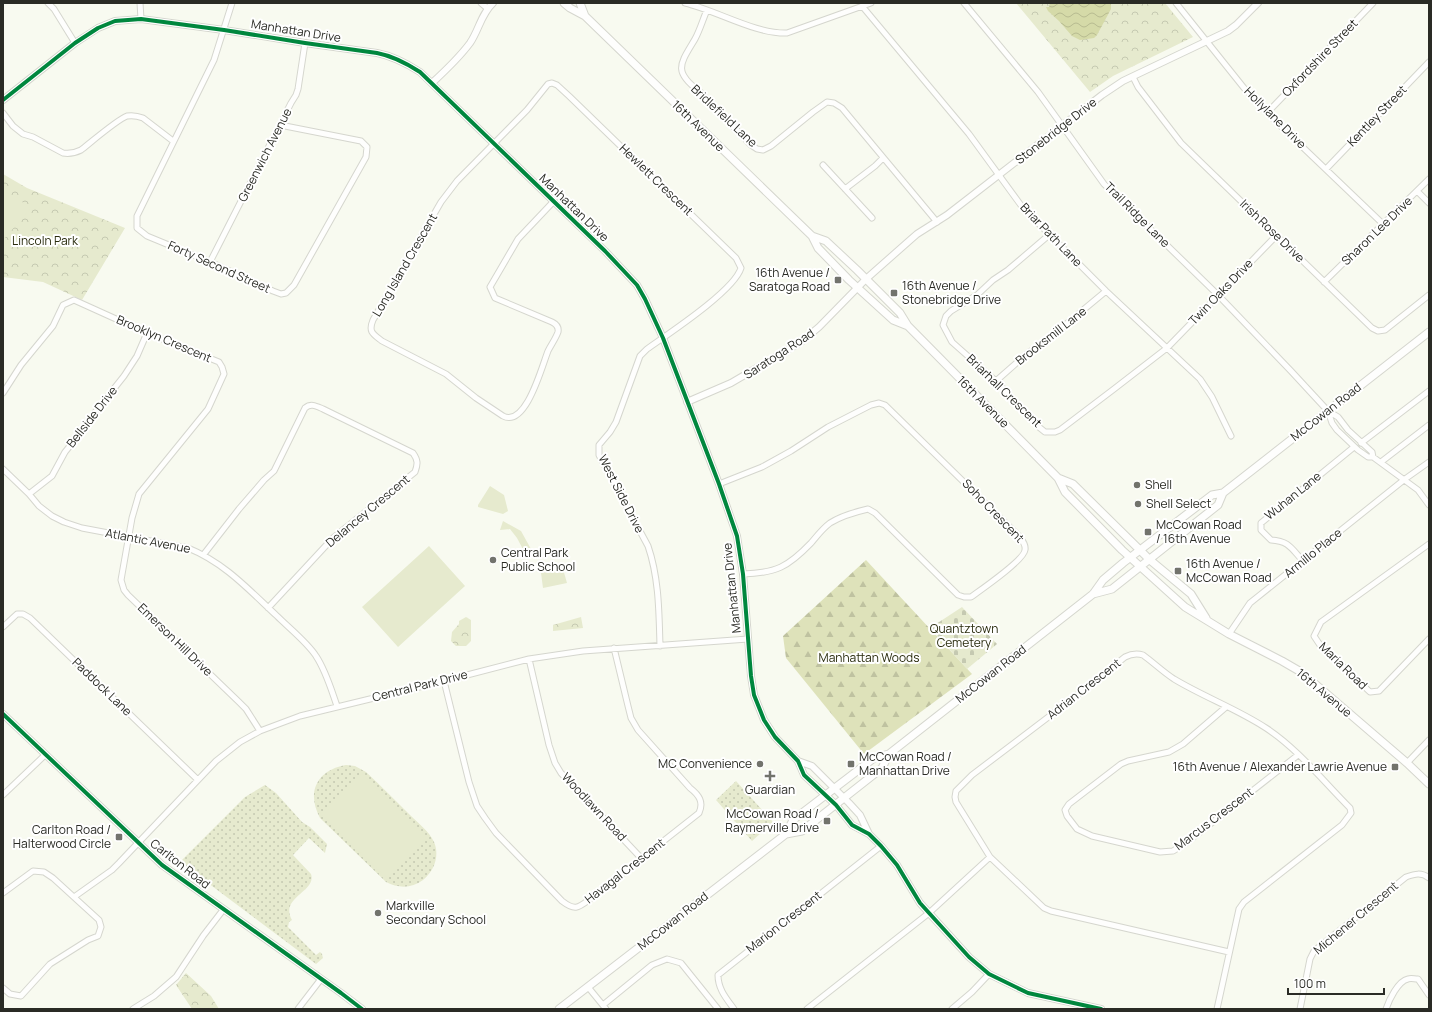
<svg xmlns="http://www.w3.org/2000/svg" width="1432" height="1012" font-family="Manrope,sans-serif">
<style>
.grass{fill:url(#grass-dots)}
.forest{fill:url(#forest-firs)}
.cemetery{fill:url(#cemetery-stones)}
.park{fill:url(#park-crowns)}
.garden{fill:#e6eace}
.water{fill:url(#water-waves)}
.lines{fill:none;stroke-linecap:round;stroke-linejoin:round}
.minor-casing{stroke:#d5d6ce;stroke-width:7}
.tertiary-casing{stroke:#d5d6ce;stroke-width:8}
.secondary-casing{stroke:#d5d6ce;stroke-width:9}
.minor{stroke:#fefefd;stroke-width:5}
.tertiary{stroke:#fefefd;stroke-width:6}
.secondary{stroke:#fefefd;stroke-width:7}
.cycleway-casing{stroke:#fff;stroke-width:6}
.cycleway{stroke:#00873e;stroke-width:4}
.poi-dot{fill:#72736c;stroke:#fff;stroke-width:1.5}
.labels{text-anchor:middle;stroke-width:4;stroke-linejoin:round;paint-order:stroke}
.street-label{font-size:12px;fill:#2a2b25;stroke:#fff}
.park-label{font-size:12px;fill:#2a2c0e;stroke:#fff}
.poi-label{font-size:12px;fill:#2a2b25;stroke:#fff;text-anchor:start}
</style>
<defs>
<pattern id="grass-dots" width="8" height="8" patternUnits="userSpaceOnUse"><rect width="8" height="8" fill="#e6eace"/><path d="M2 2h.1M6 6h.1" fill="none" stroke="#c5c9b1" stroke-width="1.8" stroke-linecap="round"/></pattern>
<pattern id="forest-firs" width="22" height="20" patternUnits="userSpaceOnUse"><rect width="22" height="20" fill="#dee2ba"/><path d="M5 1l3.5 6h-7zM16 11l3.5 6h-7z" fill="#bfc2a0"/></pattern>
<pattern id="cemetery-stones" width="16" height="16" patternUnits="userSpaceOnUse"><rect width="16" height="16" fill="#e6eace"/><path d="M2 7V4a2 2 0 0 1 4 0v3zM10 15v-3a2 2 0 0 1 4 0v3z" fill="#c5c9b1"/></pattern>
<pattern id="park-crowns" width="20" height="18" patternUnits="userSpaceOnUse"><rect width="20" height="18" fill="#e6eace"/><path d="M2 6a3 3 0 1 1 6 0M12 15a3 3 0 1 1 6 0" fill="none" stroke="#c5c9b1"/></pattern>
<pattern id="water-waves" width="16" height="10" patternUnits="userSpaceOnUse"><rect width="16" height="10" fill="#d5daa8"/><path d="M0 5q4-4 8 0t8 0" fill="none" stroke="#b7bb90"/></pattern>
</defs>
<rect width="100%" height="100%" fill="#f8faf0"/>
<path class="grass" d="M 346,765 L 355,766 L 366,772 C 381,786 395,800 410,815 C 418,823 429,831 434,842 C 440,856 434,871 423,880 C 411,889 398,888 386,882 L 320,818 C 306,792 317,770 346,765 Z
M 736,781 L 773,822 L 752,841 L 716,800 Z
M 265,785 L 276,793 L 302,822 L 310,827 L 327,844 L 325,853 L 309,838 L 293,855 L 311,874 C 317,892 279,897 292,920 L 289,922 L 288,927 L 316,955 L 320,952 L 322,954 L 323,958 L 316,964 L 180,862 L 245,797 Z"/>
<path class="forest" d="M 866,560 L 972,674 L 864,754 L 786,658 L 783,636 Z"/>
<path class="cemetery" d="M 962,607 L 997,644 L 967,669 L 930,628 Z"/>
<path class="park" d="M 1016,3 L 1165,3 L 1193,37 L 1113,76 L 1090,92 Z
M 3,174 L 27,188 L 125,228 L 82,300 L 43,282 L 3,277 Z
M 466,617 L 471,620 L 471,641 L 466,646 L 456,646 L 451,641 L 452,632 L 459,624 L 459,621 Z
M 581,617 L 583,628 L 553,631 L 553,625 Z
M 186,973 L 211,996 L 219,1009 L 192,1009 L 176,985 Z"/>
<path class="garden" d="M 3,189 L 31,208 L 3,240 Z
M 490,486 L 504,495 L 508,511 L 503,514 L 478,507 L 478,505 Z
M 503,521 L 521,531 L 531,549 L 526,555 L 517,538 L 510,529 L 500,530 Z
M 429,546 L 465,586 L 398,647 L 362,607 Z
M 563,569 L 567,583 L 543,588 L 541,573 Z
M 361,773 L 427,837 L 387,878 L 321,814 Z"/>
<path class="water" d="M 1050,3 L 1111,3 L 1111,9 L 1097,35 L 1094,38 L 1080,40 L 1072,36 L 1059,21 L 1048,11 L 1046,7 L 1049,7 Z"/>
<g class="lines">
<defs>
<path id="minor" d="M 48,3 L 54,9 L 75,43
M 140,3 L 141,19
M 232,3 L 214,60 L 137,216 L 137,228 L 147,236 L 210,262 L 273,291 L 281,294 L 286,293 L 294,285 L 366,157 L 367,147 L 361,141 L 280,125
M 481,3 L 487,8
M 685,3 C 718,11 755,34 787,33 L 871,3
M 964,3 L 1038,92 L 1104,184 L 1218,295 L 1291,371 L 1328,411 L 1338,417 L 1348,430 L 1372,452 L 1373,457
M 1176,3 L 1244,88 L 1267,113 L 1383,224
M 862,6 L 969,134 L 1023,208 L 1106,291 L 1200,379 L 1212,397 L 1231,436
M 707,10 C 703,19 700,30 695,39 C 681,63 672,71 699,91 L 751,145 L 757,149 L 763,150 L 771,146 L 813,112 L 827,102 L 834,103 L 842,108 L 937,222
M 1133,77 L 1138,87 L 1181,143 L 1372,328 L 1378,331 L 1385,330 L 1429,295
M 3,113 L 13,126 L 23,134 L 33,137 L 63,153 C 69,154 75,153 81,150 C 90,143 118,119 127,116 C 133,115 138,116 143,118 L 173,141
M 1267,113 L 1373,3
M 823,165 L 872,218
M 1326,169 L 1429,62
M 845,189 L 875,166 L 883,158
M 1417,191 L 1429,203
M 554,201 L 518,239 L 490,287 L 495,298 L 552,322 C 556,324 559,327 558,332 C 556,338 551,345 548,351 C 542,366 526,428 503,416 L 476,398 L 446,374 L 382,341 C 373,334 368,332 373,320 L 441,202 L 457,181 L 527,110 L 548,84 L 552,83 L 557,85 L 569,96 L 736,258 L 741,268 C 734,291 668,334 647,349 L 640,356 L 616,422 L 610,432 L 599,445 L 599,455 L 648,546 C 659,578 659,612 660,646
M 1049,235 L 1008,270 L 993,280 L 977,295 L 951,311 L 946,316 L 943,325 L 952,342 L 996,381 L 1040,428 L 1045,432 L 1055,432 L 1060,430 L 1114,389 L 1167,348 L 1276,236
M 210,262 L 291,103 L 296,95 L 298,89 L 305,43
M 1324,282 L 1429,179
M 996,381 L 1029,352 L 1041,345 L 1106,291
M 3,393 L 21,365 L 53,326 L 63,305 L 74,300 L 147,333 L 219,362 L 222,367 L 224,374 L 208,409 L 139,494 L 132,518 L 121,580 L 124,590 L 128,595 L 239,702 L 246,709 L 260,731
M 1328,411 L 1332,423 L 1337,430 L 1358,450 L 1368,457 L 1373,457 L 1418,490 L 1429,505
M 1361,443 L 1429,391
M 1381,462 L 1429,425
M 3,469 L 29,494 L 39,506 L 52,516 L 64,522 L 82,528 L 188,548 C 225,563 249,590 277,616 C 288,627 308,643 316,656 C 326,671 331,689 337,706
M 719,484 L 762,467 L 791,451 L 828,427 L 871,405 L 879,403 L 885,405 L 1019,536 C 1022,540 1026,544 1025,550 C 1024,560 982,589 971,597 L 964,597 L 958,595 L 875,513 L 868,509 C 855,512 841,516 830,523 C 822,529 817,536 811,543 C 788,567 776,573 743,574
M 29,494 L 52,476 L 65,452 L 74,441 L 81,430 L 124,376 L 137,356 L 147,333
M 1429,544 L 1321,622 L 1314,636 L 1320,645 L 1370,692 L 1379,691 L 1429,639
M 204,554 L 239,509 L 264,480 L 274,471 L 305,408 C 311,403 316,406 323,409 L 413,453 C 418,460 418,464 415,472 L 333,538 L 268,608
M 1303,561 C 1291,548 1289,541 1271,540 L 1261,530 L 1261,523 L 1354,447
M 3,627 L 17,614 L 23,614 L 30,618 L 198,780
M 1229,634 L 1250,603 L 1405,479 L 1429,462
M 529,659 L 549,745 L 555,763 L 561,773 L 642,859
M 444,681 L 469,782 L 477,806 L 485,818 L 496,833 L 562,901 C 575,911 578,908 590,899 L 699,813 C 704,802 699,795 690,788 L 638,730 L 631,718 L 628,706 L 614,648
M 1226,707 L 1183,744 L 1169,752 L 1128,761 L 1121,764 L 1069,804 L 1065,810 L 1067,816 L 1077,829 L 1092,836 L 1160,852 L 1173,851 L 1186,843 L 1298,755
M 1407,763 L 1429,740
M 3,795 L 45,755
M 3,893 L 33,871 L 44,872 L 53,878 L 99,920 L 101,927 L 98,936 L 88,940 L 50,964 L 21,996 L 10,994 L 3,988
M 74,897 L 112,870 L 119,863 L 216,761 L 240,742 L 260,731 L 300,716 L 444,681 L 529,659 L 583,651 L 748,639
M 588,987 L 606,1009
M 603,1005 L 652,965 L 667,959 L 681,963 L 718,1009
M 133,1009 L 154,996 L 176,977 L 203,936 L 223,910
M 298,1009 L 321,979
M 734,1009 C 726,998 718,989 718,975 L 881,846
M 807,1009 L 929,913 L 990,857
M 952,1009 L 972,992 L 989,974
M 1217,1009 L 1239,909 L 1244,902 L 1342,825 L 1351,813 L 1350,808 C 1323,781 1298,749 1266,728 C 1237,709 1204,697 1174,679 C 1163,672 1154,663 1143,655 C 1136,653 1131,654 1125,657 L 1076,696 L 972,775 L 956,791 L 955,797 L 956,802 L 990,857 L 1044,908 L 1051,911 L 1229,952
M 1300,1009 L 1310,959 L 1314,951 L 1406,877 C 1415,874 1421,872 1429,878
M 1386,1009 C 1389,1000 1398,981 1408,979 C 1411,978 1414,979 1418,979 L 1429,995"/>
<path id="tertiary" d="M 432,83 C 445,71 459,58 470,43 C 479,30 481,14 493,3
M 3,100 L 75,43 L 98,28 L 115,21 L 141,19 L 224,30 L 305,43 L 377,53 C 393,56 406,63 420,72 L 605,251 L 637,285 L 645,299 L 663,338 L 719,484 L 737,536 L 743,574 L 751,676 L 754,695 L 764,720 L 775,737 L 798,761 L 804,775 L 836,805 L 852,825 L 869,834 L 881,846 L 897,865 L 920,903 L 969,957 L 989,974 L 1028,993 L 1101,1009
M 687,402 L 731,383 L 801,342 L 819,327 L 866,279 L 909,241 L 917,234 L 947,215 L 1102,95 L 1123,81 L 1228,31 L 1236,25 L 1258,3
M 3,714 L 162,865 L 341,993 L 362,1009
M 798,761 L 812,766 L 849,803 L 860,815 L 869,834"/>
<path id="secondary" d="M 564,3 L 570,8 L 585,16 L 812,236 L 826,241 L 857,270 L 900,313 L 908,326 L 1058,478 L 1065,492 L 1122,550 L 1185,607 L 1229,634 L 1282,661 L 1301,672 L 1407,763 L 1429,784
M 580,3 L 585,16
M 812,236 L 818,248 L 849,280 L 893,320 L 908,326
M 1058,478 L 1073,484 L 1150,560 L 1191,594 L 1206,618
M 1093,594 L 1112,589 L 1218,505 L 1223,493 L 1429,332
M 786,834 L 802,831 L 882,768 L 889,754
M 559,1009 L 786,834 L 793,820 L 874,758 L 889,754 L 1093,594 L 1103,580 L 1123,563 L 1212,495 L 1223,493"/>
</defs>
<use href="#minor" class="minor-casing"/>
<use href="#tertiary" class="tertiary-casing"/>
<use href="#secondary" class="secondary-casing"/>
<use href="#minor" class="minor"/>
<use href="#tertiary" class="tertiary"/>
<use href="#secondary" class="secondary"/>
<defs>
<path id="cycleway" d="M 3,100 L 75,43 L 98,28 L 115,21 L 141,19 L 224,30 L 305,43 L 377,53 C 393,56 406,63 420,72 L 605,251 L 637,285 L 645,299 L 663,338 L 719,484 L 737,536 L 743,574 L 751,676 L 754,695 L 764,720 L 775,737 L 798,761 L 804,775 L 836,805 L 852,825 L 869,834 L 881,846 L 897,865 L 920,903 L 969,957 L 989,974 L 1028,993 L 1101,1009
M 3,714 L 162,865 L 341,993 L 362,1009"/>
</defs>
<use href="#cycleway" class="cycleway-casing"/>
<use href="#cycleway" class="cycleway"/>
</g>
<g class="poi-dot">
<rect x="834" y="276" width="8" height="8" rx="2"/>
<rect x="890" y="289" width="8" height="8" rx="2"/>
<circle cx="1137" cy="485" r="4"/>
<circle cx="1138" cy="504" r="4"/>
<rect x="1144" y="528" width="8" height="8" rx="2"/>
<circle cx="493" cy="560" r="4"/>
<rect x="1174" y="567" width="8" height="8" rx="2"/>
<circle cx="760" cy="764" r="4"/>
<rect x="847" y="760" width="8" height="8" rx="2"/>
<rect x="1391" y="763" width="8" height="8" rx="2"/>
<path d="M768 770h4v4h4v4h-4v4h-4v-4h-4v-4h4z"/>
<rect x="823" y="817" width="8" height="8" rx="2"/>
<rect x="115" y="833" width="8" height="8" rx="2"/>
<circle cx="378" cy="913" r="4"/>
</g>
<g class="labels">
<g class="street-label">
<text transform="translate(296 31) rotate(9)" y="4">Manhattan Drive</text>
<text transform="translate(1320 58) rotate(-46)" y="4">Oxfordshire Street</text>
<text transform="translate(724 116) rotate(43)" y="4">Bridlefield Lane</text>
<text transform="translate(1377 116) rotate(-46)" y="4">Kentley Street</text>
<text transform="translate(1275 118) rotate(45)" y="4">Hollylane Drive</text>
<text transform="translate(698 126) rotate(44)" y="4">16th Avenue</text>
<text transform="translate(1056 131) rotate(-38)" y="4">Stonebridge Drive</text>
<text transform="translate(265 155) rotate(-63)" y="4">Greenwich Avenue</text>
<text transform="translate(656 180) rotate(44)" y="4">Hewlett Crescent</text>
<text transform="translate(574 208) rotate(44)" y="4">Manhattan Drive</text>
<text transform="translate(1137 215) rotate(45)" y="4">Trail Ridge Lane</text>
<text transform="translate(1272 231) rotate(44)" y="4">Irish Rose Drive</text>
<text transform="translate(1377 231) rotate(-44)" y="4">Sharon Lee Drive</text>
<text transform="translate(1051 235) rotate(46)" y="4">Briar Path Lane</text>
<text transform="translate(405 265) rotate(-60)" y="4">Long Island Crescent</text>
<text transform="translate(219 267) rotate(24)" y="4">Forty Second Street</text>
<text transform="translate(1221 292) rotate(-46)" y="4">Twin Oaks Drive</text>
<text transform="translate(1051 336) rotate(-38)" y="4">Brooksmill Lane</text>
<text transform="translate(164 339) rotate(23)" y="4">Brooklyn Crescent</text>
<text transform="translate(779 354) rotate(-33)" y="4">Saratoga Road</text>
<text transform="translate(1004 391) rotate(44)" y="4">Briarhall Crescent</text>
<text transform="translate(983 402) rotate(45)" y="4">16th Avenue</text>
<text transform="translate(1326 412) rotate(-38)" y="4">McCowan Road</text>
<text transform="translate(92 417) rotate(-52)" y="4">Bellside Drive</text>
<text transform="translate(621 494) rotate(63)" y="4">West Side Drive</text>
<text transform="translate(1293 496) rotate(-39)" y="4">Wuhan Lane</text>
<text transform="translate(368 511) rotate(-40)" y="4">Delancey Crescent</text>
<text transform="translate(993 511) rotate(46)" y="4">Soho Crescent</text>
<text transform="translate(148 541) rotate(11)" y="4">Atlantic Avenue</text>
<text transform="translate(1313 553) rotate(-39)" y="4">Armillo Place</text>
<text transform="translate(732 588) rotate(-96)" y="4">Manhattan Drive</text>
<text transform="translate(175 640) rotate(44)" y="4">Emerson Hill Drive</text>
<text transform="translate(1343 666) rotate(44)" y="4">Maria Road</text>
<text transform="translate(991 674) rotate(-38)" y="4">McCowan Road</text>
<text transform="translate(420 686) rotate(-14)" y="4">Central Park Drive</text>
<text transform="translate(102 687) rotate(44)" y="4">Paddock Lane</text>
<text transform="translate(1084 689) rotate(-38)" y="4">Adrian Crescent</text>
<text transform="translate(1324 693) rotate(40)" y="4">16th Avenue</text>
<text transform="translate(594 807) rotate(47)" y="4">Woodlawn Road</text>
<text transform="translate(1214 819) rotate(-37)" y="4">Marcus Crescent</text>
<text transform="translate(180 864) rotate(38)" y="4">Carlton Road</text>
<text transform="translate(625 871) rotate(-38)" y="4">Havagal Crescent</text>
<text transform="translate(1356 918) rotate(-40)" y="4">Michener Crescent</text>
<text transform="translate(673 921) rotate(-38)" y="4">McCowan Road</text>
<text transform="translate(784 922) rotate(-38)" y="4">Marion Crescent</text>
</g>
<g class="park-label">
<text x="45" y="245">Lincoln Park</text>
<text x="964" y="633">Quantztown<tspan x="964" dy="14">Cemetery</tspan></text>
<text x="869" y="662">Manhattan Woods</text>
</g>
<g class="poi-label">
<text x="830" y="277" text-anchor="end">16th Avenue /<tspan x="830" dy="14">Saratoga Road</tspan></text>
<text x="902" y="290">16th Avenue /<tspan x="902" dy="14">Stonebridge Drive</tspan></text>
<text x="1145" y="489">Shell</text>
<text x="1146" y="508">Shell Select</text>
<text x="1156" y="529">McCowan Road<tspan x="1156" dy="14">/ 16th Avenue</tspan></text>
<text x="501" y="557">Central Park<tspan x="501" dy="14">Public School</tspan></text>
<text x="1186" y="568">16th Avenue /<tspan x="1186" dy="14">McCowan Road</tspan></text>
<text x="859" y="761">McCowan Road /<tspan x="859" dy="14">Manhattan Drive</tspan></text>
<text x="752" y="768" text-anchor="end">MC Convenience</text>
<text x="1387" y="771" text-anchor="end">16th Avenue / Alexander Lawrie Avenue</text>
<text x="770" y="794" text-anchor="middle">Guardian</text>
<text x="819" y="818" text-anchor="end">McCowan Road /<tspan x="819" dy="14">Raymerville Drive</tspan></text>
<text x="111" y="834" text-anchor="end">Carlton Road /<tspan x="111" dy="14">Halterwood Circle</tspan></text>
<text x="386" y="910">Markville<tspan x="386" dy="14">Secondary School</tspan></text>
</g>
</g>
<rect width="1432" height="1012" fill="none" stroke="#2a2b25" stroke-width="8"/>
<path d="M1288 988v6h96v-6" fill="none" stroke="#2a2b25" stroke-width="2"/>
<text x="1294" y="988" font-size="12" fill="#2a2b25" stroke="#ffffff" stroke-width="3" paint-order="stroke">100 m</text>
</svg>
